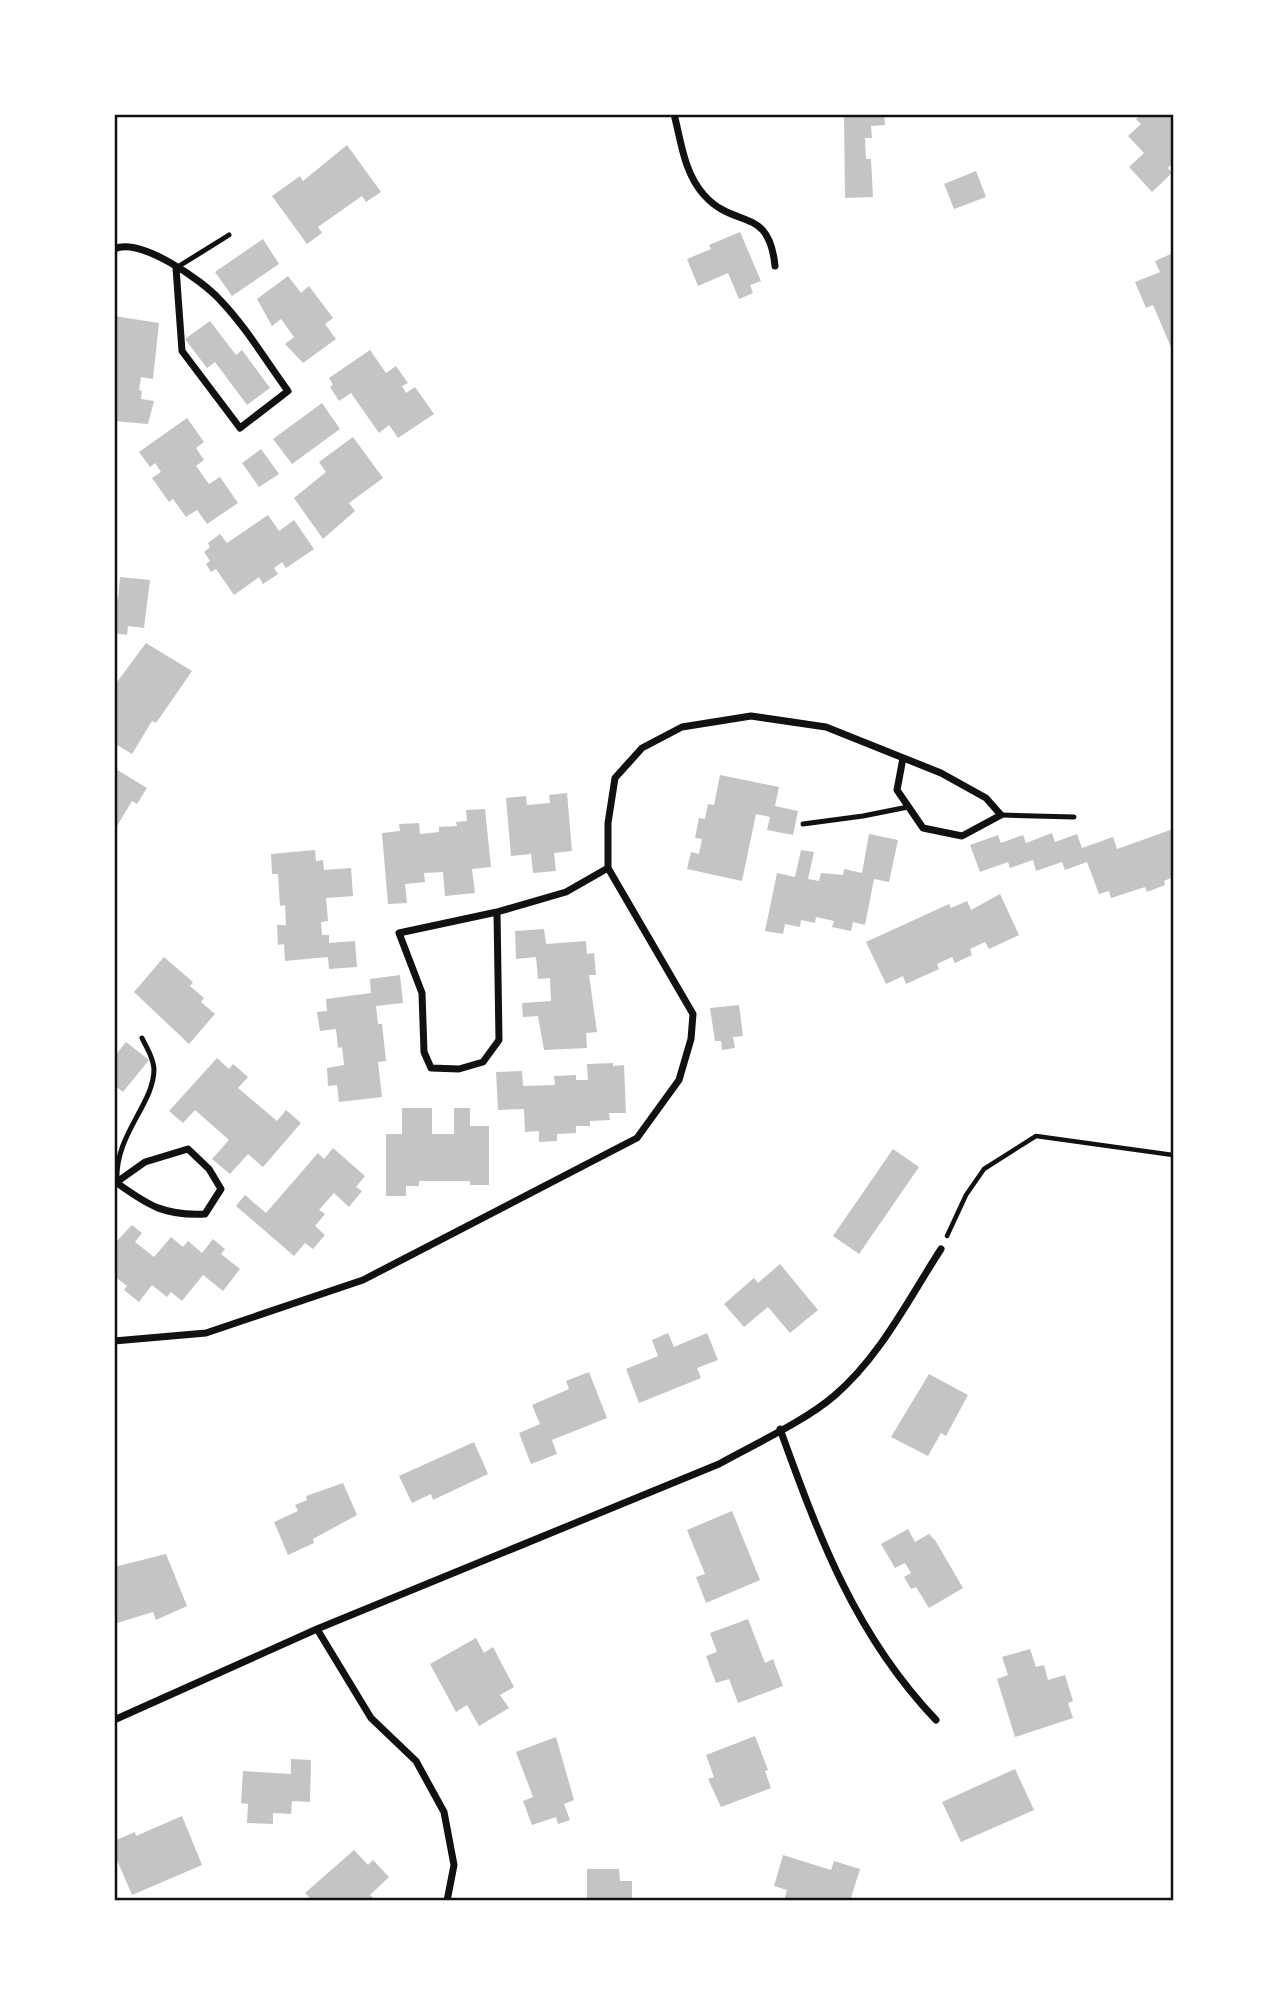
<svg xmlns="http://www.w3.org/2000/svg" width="1287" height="2015" font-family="Ubuntu,sans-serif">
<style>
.building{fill:#c4c4c4}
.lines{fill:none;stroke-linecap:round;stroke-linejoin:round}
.path{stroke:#111;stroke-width:4.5}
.service{stroke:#111;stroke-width:5}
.minor{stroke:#111;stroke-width:7}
.neatline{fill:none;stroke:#111;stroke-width:2.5}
</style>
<rect width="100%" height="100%" fill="#fff"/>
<path class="building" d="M 844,114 L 884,114 L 885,125 L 871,126 L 872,138 L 865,138 L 866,159 L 871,159 L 873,197 L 845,198 Z
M 1142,114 L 1173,114 L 1173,162 L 1168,168 L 1172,173 L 1152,192 L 1129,167 L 1144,153 L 1128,136 L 1141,124 L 1136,119 Z
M 347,145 L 381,192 L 366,202 L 362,196 L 318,227 L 322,233 L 307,244 L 272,196 L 300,176 L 303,181 Z
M 976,171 L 986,197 L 954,209 L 944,184 Z
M 740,232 L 761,281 L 750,285 L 753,293 L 739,299 L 728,273 L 698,286 L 687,259 L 711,249 L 709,245 Z
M 263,239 L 279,264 L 232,296 L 215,272 Z
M 1173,253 L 1173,352 L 1153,305 L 1146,308 L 1135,282 L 1160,272 L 1155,261 Z
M 288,276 L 301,293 L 309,286 L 333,318 L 325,324 L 336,339 L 303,363 L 285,344 L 294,337 L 281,319 L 272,326 L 257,299 Z
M 114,316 L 159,323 L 153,379 L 141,377 L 139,390 L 142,391 L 141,399 L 154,401 L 148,424 L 114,421 Z
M 210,321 L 236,355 L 242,350 L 270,388 L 247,405 L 215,362 L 207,368 L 185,339 Z
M 370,350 L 386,373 L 396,366 L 408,383 L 402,386 L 406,393 L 415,387 L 434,414 L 398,438 L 389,425 L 379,433 L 351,393 L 339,401 L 330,387 L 333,385 L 329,378 Z
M 322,403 L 340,429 L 292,464 L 273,439 Z
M 187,418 L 204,442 L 196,448 L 204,460 L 196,466 L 209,484 L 220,477 L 238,503 L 207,524 L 197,510 L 186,517 L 173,499 L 169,502 L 152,478 L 161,472 L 155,463 L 150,467 L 139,452 Z
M 353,437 L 383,478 L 349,503 L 355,511 L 323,539 L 294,498 L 326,472 L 319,462 Z
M 261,449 L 279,474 L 259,487 L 242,463 Z
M 268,515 L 279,531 L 294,520 L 314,549 L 286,568 L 282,562 L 274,568 L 278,574 L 263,584 L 259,577 L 234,595 L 216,569 L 211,572 L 206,564 L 210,561 L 204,552 L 210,547 L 208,543 L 220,534 L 227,543 Z
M 120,577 L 150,580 L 144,628 L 128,626 L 127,635 L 114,633 L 114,599 L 118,599 Z
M 146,643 L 192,671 L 156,723 L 152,721 L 132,754 L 114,743 L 114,686 Z
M 114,768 L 147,788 L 137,804 L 132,801 L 114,831 Z
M 720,775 L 779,787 L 775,806 L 798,811 L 793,835 L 767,830 L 770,817 L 756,814 L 742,881 L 687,869 L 691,852 L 699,854 L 702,839 L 695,838 L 699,818 L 705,819 L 708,804 L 714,805 Z
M 567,793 L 572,851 L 554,853 L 556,871 L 533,873 L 531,854 L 511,856 L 506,798 L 526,796 L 527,805 L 550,803 L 549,795 Z
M 485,809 L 491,867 L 472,869 L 475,893 L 445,896 L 443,872 L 424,873 L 425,882 L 405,884 L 407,903 L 388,904 L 382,833 L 400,831 L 399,824 L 419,823 L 420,834 L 439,832 L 439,827 L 457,826 L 456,822 L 467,821 L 466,810 Z
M 1173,829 L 1173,877 L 1164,881 L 1165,885 L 1147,892 L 1145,887 L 1111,898 L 1109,891 L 1099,894 L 1087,862 L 1065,870 L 1062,862 L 1036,871 L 1033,860 L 1010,868 L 1008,862 L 980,872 L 970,845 L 998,835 L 1001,843 L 1023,835 L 1026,843 L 1052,833 L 1055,842 L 1077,834 L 1082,848 L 1113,837 L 1117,849 Z
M 869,834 L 898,840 L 889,882 L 874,879 L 865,925 L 853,922 L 851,931 L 832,927 L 834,921 L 816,917 L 815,923 L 801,920 L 800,927 L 785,924 L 783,934 L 765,931 L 777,873 L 795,877 L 801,850 L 814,852 L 808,879 L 819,881 L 821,873 L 843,875 L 844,869 L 862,873 Z
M 315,850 L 316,861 L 323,860 L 324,870 L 351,868 L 353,896 L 326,898 L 328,921 L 321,922 L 322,935 L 329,935 L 329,943 L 355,941 L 357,967 L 329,969 L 328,957 L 285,961 L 284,944 L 278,945 L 277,925 L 286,925 L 285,905 L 280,906 L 278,874 L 272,874 L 271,854 Z
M 1000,894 L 1019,935 L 989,949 L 985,942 L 970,949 L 972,955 L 955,963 L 952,957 L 937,964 L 939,969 L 906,984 L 903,976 L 886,984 L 866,942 L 949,904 L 951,908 L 967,901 L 971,910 Z
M 544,929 L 546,944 L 586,941 L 587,954 L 594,953 L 596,975 L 589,975 L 597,1032 L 586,1033 L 587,1048 L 544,1050 L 538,1016 L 523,1017 L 522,1003 L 551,1001 L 550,978 L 538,979 L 536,957 L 516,959 L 515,931 Z
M 164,957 L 193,982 L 190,986 L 204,998 L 201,1002 L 215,1014 L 189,1044 L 134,992 Z
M 400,975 L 403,1003 L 376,1006 L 378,1024 L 382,1024 L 386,1061 L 378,1062 L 382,1097 L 339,1102 L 337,1085 L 328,1086 L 327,1068 L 344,1065 L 342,1047 L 338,1048 L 336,1029 L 320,1031 L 317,1012 L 327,1011 L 326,999 L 371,993 L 370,979 Z
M 739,1005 L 743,1036 L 733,1037 L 735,1048 L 722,1050 L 721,1041 L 715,1041 L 710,1008 Z
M 126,1042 L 149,1060 L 123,1092 L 114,1085 L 114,1057 Z
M 217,1058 L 229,1069 L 233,1064 L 248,1077 L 238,1088 L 277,1121 L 286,1110 L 301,1123 L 263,1167 L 248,1154 L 230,1174 L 212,1159 L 229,1140 L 195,1110 L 183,1123 L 169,1111 Z
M 613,1063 L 613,1066 L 624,1065 L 626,1113 L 609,1113 L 610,1120 L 590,1121 L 590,1126 L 576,1126 L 576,1133 L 557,1134 L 557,1141 L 539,1142 L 539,1131 L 525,1132 L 524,1109 L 498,1110 L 496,1072 L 522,1071 L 523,1086 L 555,1085 L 554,1076 L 576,1075 L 576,1080 L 588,1080 L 587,1064 Z
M 402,1108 L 432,1108 L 432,1134 L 454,1134 L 454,1108 L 470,1108 L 470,1126 L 489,1126 L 489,1185 L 470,1185 L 470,1181 L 419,1181 L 419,1186 L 406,1186 L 406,1196 L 386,1196 L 386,1134 L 402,1134 Z
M 333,1148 L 365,1176 L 356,1187 L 362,1191 L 349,1207 L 334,1193 L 319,1210 L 325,1214 L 315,1226 L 325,1235 L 313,1249 L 305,1243 L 294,1256 L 236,1206 L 245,1195 L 266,1213 L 318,1153 L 324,1159 Z
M 893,1149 L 919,1167 L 859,1254 L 833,1236 Z
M 132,1225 L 142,1233 L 135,1242 L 154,1257 L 171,1237 L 183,1247 L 188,1241 L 202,1253 L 213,1239 L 225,1249 L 221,1254 L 240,1269 L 223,1291 L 203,1275 L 182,1301 L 171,1292 L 167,1297 L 152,1285 L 139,1302 L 124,1290 L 127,1286 L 114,1276 L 114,1244 Z
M 780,1264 L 818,1310 L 790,1333 L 768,1307 L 744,1327 L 724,1304 L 754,1278 L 758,1283 Z
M 668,1333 L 674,1347 L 707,1333 L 718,1360 L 697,1368 L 701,1378 L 639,1403 L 626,1369 L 658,1356 L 652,1340 Z
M 589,1372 L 607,1418 L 552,1440 L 557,1454 L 531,1464 L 519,1433 L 540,1424 L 532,1405 L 569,1389 L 566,1381 Z
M 929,1374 L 968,1395 L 946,1436 L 941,1433 L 928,1456 L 891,1437 Z
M 474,1442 L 488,1474 L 433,1500 L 431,1494 L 412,1503 L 399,1476 Z
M 343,1483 L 357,1515 L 313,1539 L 314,1543 L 288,1555 L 274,1522 L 298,1511 L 295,1505 L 307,1500 L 306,1496 Z
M 732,1511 L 760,1580 L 706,1603 L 696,1577 L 705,1574 L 687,1530 Z
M 908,1529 L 915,1542 L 929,1534 L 935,1540 L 963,1588 L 929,1608 L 916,1587 L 911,1589 L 904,1577 L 911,1573 L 905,1563 L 895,1568 L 881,1544 Z
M 166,1554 L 187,1606 L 156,1620 L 153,1612 L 114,1624 L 114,1567 Z
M 748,1619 L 765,1663 L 773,1659 L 783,1686 L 738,1703 L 729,1679 L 716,1683 L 706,1656 L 717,1652 L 710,1633 Z
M 476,1638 L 484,1653 L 493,1647 L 514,1687 L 500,1695 L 509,1708 L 479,1726 L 467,1705 L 456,1712 L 430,1664 Z
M 1030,1649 L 1036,1667 L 1044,1665 L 1048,1680 L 1065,1675 L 1073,1701 L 1068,1703 L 1073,1718 L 1015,1737 L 997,1679 L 1008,1675 L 1002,1657 Z
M 755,1736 L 768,1770 L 765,1771 L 771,1788 L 721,1807 L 708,1779 L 714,1777 L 706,1755 Z
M 556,1737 L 574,1800 L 564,1804 L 570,1820 L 558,1824 L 556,1817 L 532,1825 L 523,1801 L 533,1797 L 516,1752 Z
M 291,1759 L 311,1760 L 310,1802 L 292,1801 L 291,1814 L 273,1813 L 273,1824 L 247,1823 L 248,1804 L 241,1803 L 243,1771 L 291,1774 Z
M 1015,1769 L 1034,1810 L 961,1842 L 942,1802 Z
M 182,1816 L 202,1865 L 132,1895 L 114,1853 L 114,1841 L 135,1832 L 136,1836 Z
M 354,1850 L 368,1865 L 373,1860 L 389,1877 L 370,1895 L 373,1898 L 369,1901 L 313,1901 L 305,1893 Z
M 783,1855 L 831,1870 L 834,1861 L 860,1869 L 850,1901 L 841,1899 L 784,1901 L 787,1890 L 774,1886 Z
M 587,1869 L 619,1869 L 620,1881 L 632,1881 L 632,1901 L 587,1898 Z"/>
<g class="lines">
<path class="path" d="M 947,1236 L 966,1195 L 984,1169 L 1036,1136 L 1173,1155"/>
<path class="service" d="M 176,268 L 229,235
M 1001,815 L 1074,817
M 803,824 L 863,816 L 908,807
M 117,1183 C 114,1134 154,1105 154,1069 C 153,1056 147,1049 142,1038"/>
<path class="minor" d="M 674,114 C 681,141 684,173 704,195 C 735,230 769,205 775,266
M 114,249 C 140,237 202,280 220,300 C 246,327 266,361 288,391 L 240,428 L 182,351 L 176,268
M 497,912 L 499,1040 L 483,1062 L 459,1069 L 431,1068 L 424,1052 L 422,993 L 399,933 Z
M 497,912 L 566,892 L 608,868
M 114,1184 L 145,1162 L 188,1149 L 209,1169 L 221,1189 L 205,1214 C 165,1216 149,1206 117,1183
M 114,1341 L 206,1333 L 363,1280 L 637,1138 L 679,1080 L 691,1039 L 693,1014 L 608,868 L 608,823 L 615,778 L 642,748 L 682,727 L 751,716 L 826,727 L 941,773 L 986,798 L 1001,815 L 962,836 L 923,828 L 897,790 L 903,758
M 780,1429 C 819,1537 855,1635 936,1720
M 317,1629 L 371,1718 L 416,1761 L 444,1812 L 454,1865 L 447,1901
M 114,1720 L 317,1629 L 719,1464 C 753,1445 805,1421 834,1396 C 880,1357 908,1300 941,1249"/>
</g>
<rect width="1287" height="2015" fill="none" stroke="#ffffff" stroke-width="231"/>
<rect x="116" y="116" width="1056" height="1783" class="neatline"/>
</svg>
